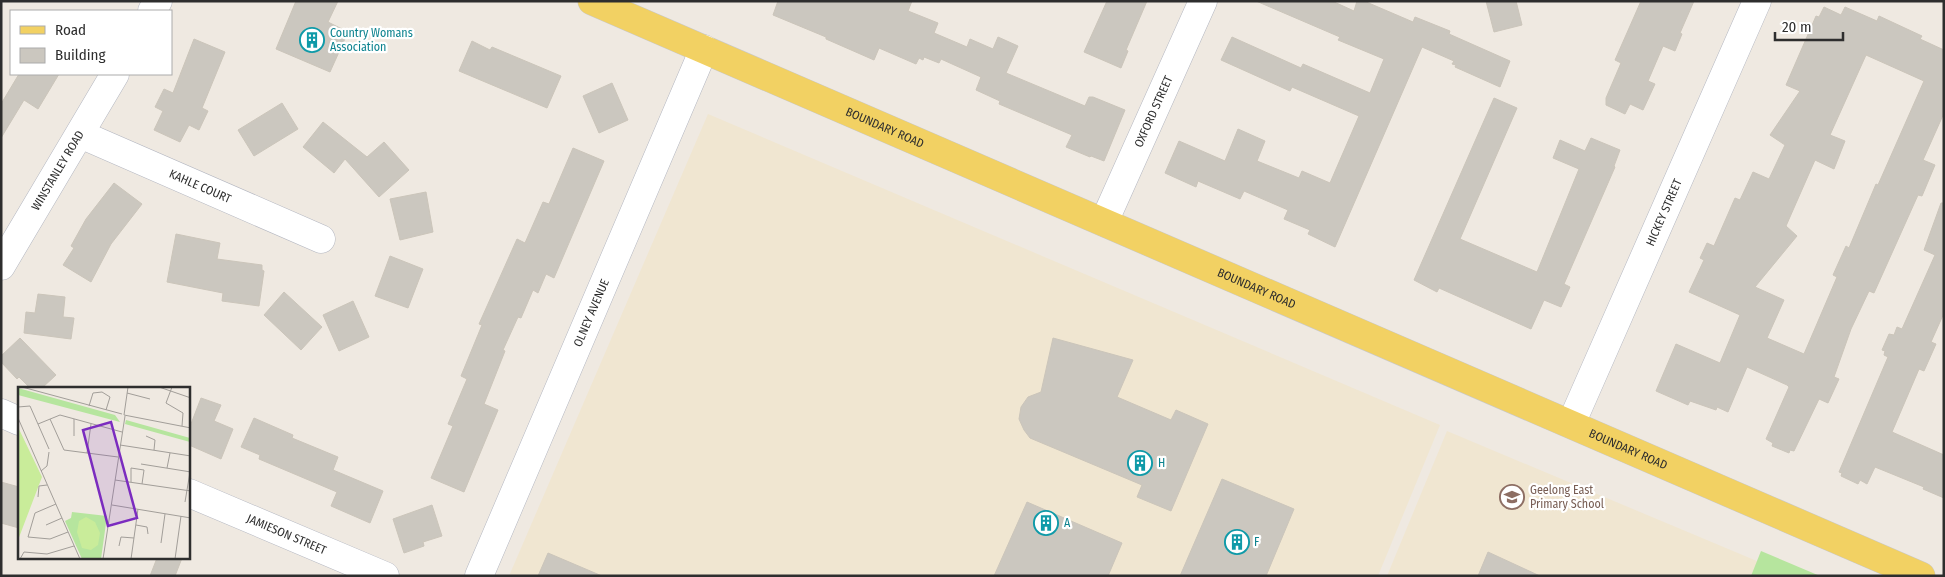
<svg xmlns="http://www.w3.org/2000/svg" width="1945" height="577" font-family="'Fira Sans Condensed',sans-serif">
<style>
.education{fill:#f0e6d1}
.green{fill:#b6e59e}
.building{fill:#cbc7bf;stroke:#cbc5ba;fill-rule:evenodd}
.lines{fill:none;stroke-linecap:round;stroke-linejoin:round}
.minor-casing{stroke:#b4b7c1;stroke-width:29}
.major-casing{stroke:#c9c9c9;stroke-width:29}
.minor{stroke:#fff;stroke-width:28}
.major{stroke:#f2d163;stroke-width:28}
.labels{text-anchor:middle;stroke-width:4.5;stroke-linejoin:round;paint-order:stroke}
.culture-label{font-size:12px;fill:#0d838f;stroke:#fff;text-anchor:start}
.street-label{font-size:12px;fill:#2e2e2e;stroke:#fff}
.education-label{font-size:12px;fill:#785e54;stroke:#fff;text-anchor:start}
.inset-road{fill:none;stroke:#a29e99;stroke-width:1}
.view{fill:#7b2cbf;fill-opacity:0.15;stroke:#7b2cbf;stroke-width:2.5}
.inset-edge{fill:none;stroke:#2e2e2e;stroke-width:2.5}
</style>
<rect width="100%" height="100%" fill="#efe9e1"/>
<path class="education" d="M 708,114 L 1440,425 L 1378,576 L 509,576 Z
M 1447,431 L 1764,564 L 1759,576 L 1387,576 Z"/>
<path class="green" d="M 1761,551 L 1820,576 L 1751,576 Z"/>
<path class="building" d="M 296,1 L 338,1 L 328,22 L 348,32 L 330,72 L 276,49 Z
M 778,1 L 912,1 L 908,11 L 938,23 L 934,33 L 967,47 L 970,39 L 993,49 L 998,37 L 1018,46 L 1006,73 L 1085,106 L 1089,97 L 1093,97 L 1125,110 L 1104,161 L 1091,156 L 1090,157 L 1066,147 L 1072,135 L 999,104 L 1000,101 L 976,90 L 981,77 L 941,59 L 939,63 L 924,57 L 923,60 L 919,58 L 916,64 L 879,48 L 874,60 L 826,39 L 826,37 L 773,15 Z
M 1107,1 L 1147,1 L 1126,50 L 1128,51 L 1121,68 L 1084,52 Z
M 1256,1 L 1332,1 L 1354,11 L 1357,1 L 1364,1 L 1413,22 L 1415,17 L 1450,31 L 1449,34 L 1510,61 L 1500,87 L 1455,67 L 1456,65 L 1452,64 L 1454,61 L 1422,47 L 1335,247 L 1308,234 L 1310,230 L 1284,219 L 1288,210 L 1244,191 L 1240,199 L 1198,181 L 1196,187 L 1165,173 L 1179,141 L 1225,161 L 1238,129 L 1265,141 L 1257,161 L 1299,178 L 1302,171 L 1330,183 L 1359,116 L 1292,87 L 1290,91 L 1221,60 L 1232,37 L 1301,68 L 1303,64 L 1370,93 L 1384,59 L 1338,40 L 1340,37 Z
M 1486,1 L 1516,1 L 1522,25 L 1494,32 Z
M 1641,1 L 1694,1 L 1680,33 L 1682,34 L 1675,51 L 1663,46 L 1648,81 L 1655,84 L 1643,110 L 1630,104 L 1625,114 L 1606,105 L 1606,98 L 1621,63 L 1615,60 Z
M 1824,7 L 1841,15 L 1845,7 L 1877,21 L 1879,16 L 1922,36 L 1920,39 L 1944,50 L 1944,113 L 1923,160 L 1935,165 L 1922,196 L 1918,195 L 1874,293 L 1869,291 L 1851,329 L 1834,377 L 1839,379 L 1828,403 L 1819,399 L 1794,451 L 1790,450 L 1789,453 L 1772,446 L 1773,443 L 1766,439 L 1789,387 L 1787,385 L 1747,367 L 1728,412 L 1717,407 L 1716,410 L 1690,401 L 1688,405 L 1656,391 L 1676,344 L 1720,363 L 1740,315 L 1689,292 L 1704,260 L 1700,258 L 1707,243 L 1714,246 L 1735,198 L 1740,200 L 1753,172 L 1769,179 L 1785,145 L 1770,135 L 1800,91 L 1786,85 L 1816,16 L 1819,17 ZM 1866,55 L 1924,81 L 1878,185 L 1876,184 L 1849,248 L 1846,246 L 1833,275 L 1837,277 L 1804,354 L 1767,338 L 1784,300 L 1755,287 L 1797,236 L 1786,226 L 1815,160 L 1834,169 L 1845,141 L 1830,135 Z
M 194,39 L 225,52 L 202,108 L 208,111 L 199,130 L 189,125 L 180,142 L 154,130 L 163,111 L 155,107 L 164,89 L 173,93 Z
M 472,41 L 490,50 L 492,47 L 561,76 L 547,108 L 459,71 Z
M 19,74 L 59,74 L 38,109 L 24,100 L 1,138 L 1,104 Z
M 612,83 L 628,120 L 599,133 L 583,96 Z
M 1494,98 L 1517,108 L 1460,239 L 1537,272 L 1579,169 L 1553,158 L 1560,140 L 1585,151 L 1591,138 L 1620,150 L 1614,166 L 1615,167 L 1564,284 L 1570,287 L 1561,307 L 1544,300 L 1531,329 L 1439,288 L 1437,292 L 1414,280 Z
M 282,103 L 298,129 L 254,156 L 238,130 Z
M 323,122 L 367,157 L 384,142 L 409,170 L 379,197 L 345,159 L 334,173 L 303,147 Z
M 573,148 L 604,161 L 554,278 L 546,274 L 538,293 L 533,290 L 521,318 L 518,317 L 503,350 L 505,351 L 484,404 L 498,410 L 464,492 L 431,478 L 453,426 L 448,424 L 467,379 L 461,376 L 482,325 L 479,324 L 517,239 L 525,243 L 543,202 L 549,204 Z
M 114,183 L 142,204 L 111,244 L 91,282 L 63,265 L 74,248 L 71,246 L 86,219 Z
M 426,192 L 433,232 L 400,240 L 390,199 Z
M 1941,203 L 1944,203 L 1944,313 L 1931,342 L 1936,344 L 1924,371 L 1919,369 L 1892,432 L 1944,455 L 1944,498 L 1923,489 L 1924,487 L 1875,467 L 1867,484 L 1860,480 L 1858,484 L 1841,476 L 1842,473 L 1839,472 L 1888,357 L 1884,355 L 1885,351 L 1882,350 L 1889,334 L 1894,335 L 1897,327 L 1902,329 L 1935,255 L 1924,250 Z
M 176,234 L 220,243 L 217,259 L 262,265 L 262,270 L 264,271 L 259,306 L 222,301 L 223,293 L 167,282 Z
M 390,256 L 423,269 L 408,308 L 375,296 Z
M 284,292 L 322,327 L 301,350 L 264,315 Z
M 38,294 L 65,297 L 63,317 L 74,318 L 71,339 L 24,333 L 26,312 L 35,313 Z
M 353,301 L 369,337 L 339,351 L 323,315 Z
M 20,338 L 56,375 L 42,388 L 30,388 L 19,377 L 17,379 L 1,362 L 1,356 Z
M 1053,338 L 1133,360 L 1117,397 L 1171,420 L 1176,410 L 1208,424 L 1171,511 L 1137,497 L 1142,485 L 1030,438 L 1024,430 L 1019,419 L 1021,407 L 1028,397 L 1041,392 Z
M 201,398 L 221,405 L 214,421 L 233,429 L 221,459 L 189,445 L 189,429 Z
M 254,418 L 293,435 L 292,438 L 338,457 L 333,470 L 383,491 L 370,523 L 331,506 L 337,492 L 259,459 L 260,455 L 241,447 Z
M 1222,479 L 1294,509 L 1266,576 L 1180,576 Z
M 1,482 L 19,487 L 19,528 L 1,523 Z
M 1027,502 L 1122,543 L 1108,576 L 994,576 Z
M 432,505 L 442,536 L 423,542 L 424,546 L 404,553 L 393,519 Z
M 1488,552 L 1540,576 L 1478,576 Z
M 548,553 L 602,576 L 538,576 Z
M 157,558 L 182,558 L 175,576 L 150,576 Z"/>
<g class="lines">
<defs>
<g id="minor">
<path d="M 152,11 L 158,1"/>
<path id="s1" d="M 80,134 L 321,239"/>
<path id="s2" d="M 1104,222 L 1203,1"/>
<path id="s3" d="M 1,266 L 115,74"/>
<path d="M 1,413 L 19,421"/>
<path id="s4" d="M 1571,424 L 1757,1"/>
<path id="s5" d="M 189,493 L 385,576"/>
<path id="s6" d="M 479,576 L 704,49"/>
</g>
<g id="major">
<path id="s7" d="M 592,1 L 1921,576"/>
</g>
</defs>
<use href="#minor" class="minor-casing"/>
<use href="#major" class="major-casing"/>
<use href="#minor" class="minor"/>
<use href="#major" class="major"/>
</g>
<defs>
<symbol id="building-ring" viewBox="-11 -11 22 22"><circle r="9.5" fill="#fff" stroke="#0f9aa8" stroke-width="1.5"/><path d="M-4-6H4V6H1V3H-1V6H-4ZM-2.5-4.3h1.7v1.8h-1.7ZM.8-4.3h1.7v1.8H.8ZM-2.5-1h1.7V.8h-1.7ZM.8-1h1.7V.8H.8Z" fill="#0f9aa8"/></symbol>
<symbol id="school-ring" viewBox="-11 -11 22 22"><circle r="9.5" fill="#fff" stroke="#8d6e63" stroke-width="1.5"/><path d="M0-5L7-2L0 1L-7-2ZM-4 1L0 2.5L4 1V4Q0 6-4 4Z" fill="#8d6e63"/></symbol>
</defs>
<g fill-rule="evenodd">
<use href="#building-ring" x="298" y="26" width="28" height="28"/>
<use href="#building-ring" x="1126" y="449" width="28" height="28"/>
<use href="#school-ring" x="1498" y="483" width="28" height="28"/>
<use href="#building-ring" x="1032" y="509" width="28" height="28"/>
<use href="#building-ring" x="1223" y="528" width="28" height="28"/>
</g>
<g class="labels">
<g class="culture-label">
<text x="330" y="37">Country Womans<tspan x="330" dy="14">Association</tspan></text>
<text x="1158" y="467">H</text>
<text x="1064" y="527">A</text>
<text x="1254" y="546">F</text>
</g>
<g class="street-label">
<text dy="4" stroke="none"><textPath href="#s2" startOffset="121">OXFORD STREET</textPath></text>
<text dy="4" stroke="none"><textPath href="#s7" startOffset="319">BOUNDARY ROAD</textPath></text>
<text dy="4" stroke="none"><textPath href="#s3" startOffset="111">WINSTANLEY ROAD</textPath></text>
<text dy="4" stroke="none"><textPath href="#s1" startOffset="131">KAHLE COURT</textPath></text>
<text dy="4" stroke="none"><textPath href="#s4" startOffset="231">HICKEY STREET</textPath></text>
<text dy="4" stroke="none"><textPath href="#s7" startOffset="724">BOUNDARY ROAD</textPath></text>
<text dy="4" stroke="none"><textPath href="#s6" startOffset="286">OLNEY AVENUE</textPath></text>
<text dy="4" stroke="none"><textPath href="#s7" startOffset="1129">BOUNDARY ROAD</textPath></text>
<text dy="4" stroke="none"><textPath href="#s5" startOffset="106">JAMIESON STREET</textPath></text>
</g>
<g class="education-label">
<text x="1530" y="494">Geelong East<tspan x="1530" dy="14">Primary School</tspan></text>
</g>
</g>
<g transform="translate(18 387)">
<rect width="172" height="172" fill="#efe9e1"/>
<path d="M 0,1 L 97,28 L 102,35 L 0,8 ZM 108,33 L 172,51 L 172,55 L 107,37 ZM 54,125 L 89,129 L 83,172 L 64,172 L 47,134 L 53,131 Z" fill="#b6e59e"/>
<path d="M 0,40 L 24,90 L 0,153 ZM 68,130 L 77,135 L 82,146 L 80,158 L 73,163 L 64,161 L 59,145 L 61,134 Z" fill="#c9ec9a"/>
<path class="inset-road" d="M 4,0 L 104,27M 141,0 L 173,11M 154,0 L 148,16 L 165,26 L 164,39M 109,6 L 132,12M 71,19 L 75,6 L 84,5 L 92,10 L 88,23M 0,20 L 12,19 L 31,62M 106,28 L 173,41M 106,28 L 110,0M 0,31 L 62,172M 32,32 L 46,63 L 100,70M 20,37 L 42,28 L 104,45M 56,49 L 56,32M 128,49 L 137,53 L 136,63M 102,58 L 173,69M 69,66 L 73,37M 123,77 L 173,85M 149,81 L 152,66M 23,84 L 29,79 L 31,65M 97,93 L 173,104M 113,95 L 113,81 L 126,83 L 124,97M 20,110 L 21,99 L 29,98M 167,115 L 172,85M 38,117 L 17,126 L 10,150 L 32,152 L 50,145M 94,118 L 173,131M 28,138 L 44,131M 118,138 L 129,140 L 130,147M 143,156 L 147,127M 101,159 L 103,150 L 116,151M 2,172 L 6,165 L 29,167 L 56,159M 85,172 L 107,29M 113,172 L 120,122M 157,172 L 163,129"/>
<path class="view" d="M 93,35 L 119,131 L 90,139 L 65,43 Z"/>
<rect width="172" height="172" class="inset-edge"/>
</g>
<rect width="1945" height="577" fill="none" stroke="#2e2e2e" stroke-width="5"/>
<rect x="10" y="10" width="162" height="65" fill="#ffffff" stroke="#ababab"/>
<rect x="20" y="26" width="25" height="8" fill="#f2d163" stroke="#ababab"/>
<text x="55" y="35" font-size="15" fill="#2e2e2e">Road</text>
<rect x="20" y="48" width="25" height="15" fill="#cbc7bf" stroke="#ababab"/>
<text x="55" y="60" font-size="15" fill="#2e2e2e">Building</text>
<path d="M1775 32v8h68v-8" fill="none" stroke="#2e2e2e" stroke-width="2.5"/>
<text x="1782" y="32" font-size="15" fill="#2e2e2e" stroke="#ffffff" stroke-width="4" paint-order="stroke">20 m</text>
</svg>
